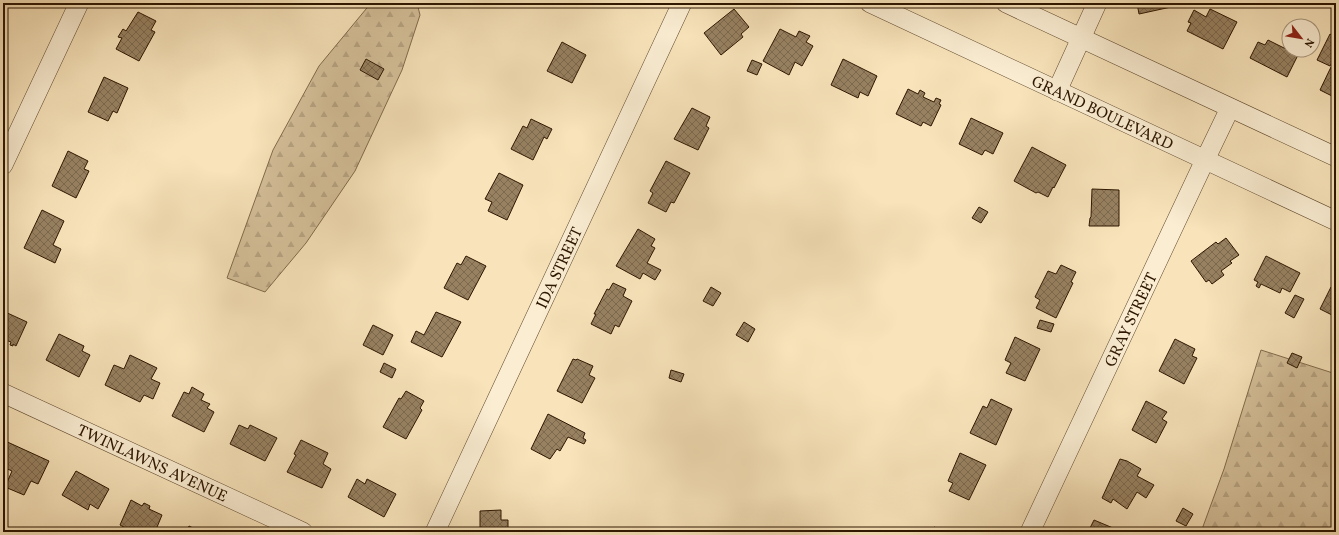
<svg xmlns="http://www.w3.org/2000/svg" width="1339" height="535" font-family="Vollkorn,serif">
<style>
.forest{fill:url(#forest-firs);stroke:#816b4d}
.building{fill:url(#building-cross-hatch);stroke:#2d1600}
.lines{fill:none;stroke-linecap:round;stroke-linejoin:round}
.street-casing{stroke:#60492e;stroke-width:20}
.street{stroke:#faedd2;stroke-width:19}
.labels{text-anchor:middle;stroke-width:3;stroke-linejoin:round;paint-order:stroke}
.street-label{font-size:16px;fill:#2d1600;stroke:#faedd2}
</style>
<defs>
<pattern id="forest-firs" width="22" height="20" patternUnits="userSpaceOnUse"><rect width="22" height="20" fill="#d5c09a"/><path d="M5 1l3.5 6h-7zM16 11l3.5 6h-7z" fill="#b7a483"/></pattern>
<pattern id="building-cross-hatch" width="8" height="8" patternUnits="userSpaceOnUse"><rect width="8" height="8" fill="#978161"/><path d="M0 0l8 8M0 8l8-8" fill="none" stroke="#7c694e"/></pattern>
</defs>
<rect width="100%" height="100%" fill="#f8e3ba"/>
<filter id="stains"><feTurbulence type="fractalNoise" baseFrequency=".005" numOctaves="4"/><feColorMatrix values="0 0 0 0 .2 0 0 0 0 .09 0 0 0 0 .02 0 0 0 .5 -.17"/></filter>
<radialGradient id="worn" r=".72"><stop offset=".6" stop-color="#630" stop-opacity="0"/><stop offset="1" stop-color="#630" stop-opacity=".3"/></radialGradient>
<path class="forest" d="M 371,3 L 417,3 L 420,15 L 402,70 L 355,171 L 306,243 L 265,292 L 227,278 L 273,150 L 319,66 Z
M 1261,350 L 1336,374 L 1336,532 L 1201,532 L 1224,469 Z"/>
<path class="building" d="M 1137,3 L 1171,3 L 1171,7 L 1139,14 Z
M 734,9 L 749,27 L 741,34 L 743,37 L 721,55 L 704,33 Z
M 1210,9 L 1237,22 L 1223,49 L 1187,31 L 1191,23 L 1188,22 L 1194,10 L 1206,17 Z
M 138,12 L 156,21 L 151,30 L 155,32 L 139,61 L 116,49 L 122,38 L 118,37 L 123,29 L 126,31 Z
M 780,29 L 796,37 L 799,31 L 810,36 L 806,42 L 813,46 L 802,66 L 795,62 L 789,75 L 763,61 Z
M 1330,34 L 1336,38 L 1336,55 L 1330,66 L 1317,60 Z
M 1268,40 L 1288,50 L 1289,48 L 1289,50 L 1300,51 L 1287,77 L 1250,58 L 1258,42 L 1265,45 Z
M 562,42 L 586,55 L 572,83 L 547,71 Z
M 366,59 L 384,69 L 378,80 L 360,70 Z
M 843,59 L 877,76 L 868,96 L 860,92 L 858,98 L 831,85 Z
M 752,60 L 762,64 L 757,75 L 747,71 Z
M 1331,67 L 1336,69 L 1336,98 L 1320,90 Z
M 104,77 L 128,88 L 117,113 L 113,111 L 108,121 L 88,112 Z
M 908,89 L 918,94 L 920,90 L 925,93 L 923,97 L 934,102 L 936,98 L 941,100 L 939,104 L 941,105 L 931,126 L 923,122 L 921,126 L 896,114 Z
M 692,108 L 710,117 L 706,126 L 709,128 L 698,150 L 674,139 Z
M 971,118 L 1003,133 L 993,154 L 985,150 L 982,155 L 959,144 Z
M 531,119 L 552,129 L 547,139 L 544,137 L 533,160 L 511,149 L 523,126 L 527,128 Z
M 1032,147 L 1066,165 L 1054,188 L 1053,187 L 1048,197 L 1038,192 L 1036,193 L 1014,181 Z
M 68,151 L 88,161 L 84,169 L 89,171 L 76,198 L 52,186 Z
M 666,161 L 690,173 L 674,203 L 671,202 L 666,212 L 648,203 L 653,193 L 650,191 Z
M 499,173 L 523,185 L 507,220 L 488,211 L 492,202 L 485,199 Z
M 1092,189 L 1119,190 L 1119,226 L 1089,226 L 1090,218 L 1091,217 Z
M 979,207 L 988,212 L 981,223 L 972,218 Z
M 42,210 L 64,221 L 53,245 L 61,249 L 55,263 L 24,248 Z
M 638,229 L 655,239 L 651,246 L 655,248 L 647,263 L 661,270 L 655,280 L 643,273 L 640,279 L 616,266 Z
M 1226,238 L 1239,255 L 1230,261 L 1232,263 L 1221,271 L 1224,275 L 1212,284 L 1209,280 L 1206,282 L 1191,261 L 1216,242 L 1218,244 Z
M 466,256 L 486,266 L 468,300 L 444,288 L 457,263 L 461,265 Z
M 1266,256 L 1300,273 L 1290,292 L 1282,288 L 1280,293 L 1261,284 L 1259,288 L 1256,286 L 1258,282 L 1254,280 Z
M 1061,265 L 1076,272 L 1071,282 L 1073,283 L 1056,318 L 1036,308 L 1040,300 L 1035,297 L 1048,271 L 1056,274 Z
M 613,283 L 626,289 L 623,296 L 632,301 L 619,327 L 615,325 L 611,334 L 591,324 L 596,314 L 594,314 L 607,289 L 609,290 Z
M 711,287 L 721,293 L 713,306 L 703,301 Z
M 1331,287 L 1336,289 L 1336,317 L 1320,309 Z
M 1295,295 L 1304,299 L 1294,318 L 1285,313 Z
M 3,311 L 27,322 L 16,346 L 13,344 L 13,346 L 10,345 L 11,342 L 3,339 Z
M 436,312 L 461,322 L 442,357 L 411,342 L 416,331 L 424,335 Z
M 1040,320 L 1054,324 L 1051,332 L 1037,328 Z
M 744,322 L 755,329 L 748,342 L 736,335 Z
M 373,325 L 393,335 L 383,355 L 363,345 Z
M 59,334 L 84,346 L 82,351 L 90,355 L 79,377 L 46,360 Z
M 1015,337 L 1040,349 L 1025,381 L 1006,373 L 1011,363 L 1005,360 Z
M 1175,339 L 1195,349 L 1192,356 L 1197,358 L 1184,384 L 1159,371 Z
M 1292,353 L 1302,357 L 1297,368 L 1287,363 Z
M 130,355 L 157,368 L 151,379 L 160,383 L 153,399 L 144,395 L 140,402 L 105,385 L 114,365 L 124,369 Z
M 573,359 L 576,360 L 577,359 L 593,366 L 589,375 L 595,378 L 582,403 L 557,391 Z
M 384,363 L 396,369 L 392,378 L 380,372 Z
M 671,370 L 684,374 L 681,382 L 669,378 Z
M 192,387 L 204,394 L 201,400 L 210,404 L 207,408 L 214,412 L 204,432 L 172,416 L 184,392 L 189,394 Z
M 406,391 L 424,401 L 420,408 L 422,410 L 406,439 L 383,427 L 399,398 L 401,399 Z
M 991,399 L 1012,409 L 996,445 L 970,433 L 983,406 L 987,408 Z
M 1146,401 L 1167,412 L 1162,419 L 1167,422 L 1156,443 L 1132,430 Z
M 548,414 L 585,433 L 583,438 L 586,440 L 584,444 L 568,437 L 560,451 L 557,449 L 550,459 L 531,449 Z
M 239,425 L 248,429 L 250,425 L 277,438 L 265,461 L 230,444 Z
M 3,440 L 49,461 L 38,484 L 31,481 L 24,495 L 5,487 L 12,471 L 3,467 Z
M 301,440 L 328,453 L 323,464 L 331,469 L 322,488 L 287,472 L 296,455 L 294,454 Z
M 960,453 L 986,465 L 969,500 L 949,491 L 953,483 L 948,481 Z
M 1120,459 L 1127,461 L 1141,469 L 1137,476 L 1154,485 L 1146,498 L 1137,492 L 1127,509 L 1113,499 L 1111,503 L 1102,498 Z
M 76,471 L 109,489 L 98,509 L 90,504 L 88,510 L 62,495 Z
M 357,479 L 365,484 L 367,479 L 396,494 L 384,517 L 348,497 Z
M 131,500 L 142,506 L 144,503 L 150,506 L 149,509 L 162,515 L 155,532 L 137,532 L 132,530 L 131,531 L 120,525 Z
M 1183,508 L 1193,514 L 1186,526 L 1176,521 Z
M 501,510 L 501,520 L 508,520 L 508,532 L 480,532 L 480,511 Z
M 1094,520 L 1113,528 L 1111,532 L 1088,532 Z
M 189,526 L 201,532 L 186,532 Z
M 934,527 L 945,532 L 932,532 Z"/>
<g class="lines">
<defs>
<g id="street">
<path id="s1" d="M 870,3 L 1336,221"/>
<path d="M 1006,3 L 1336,157"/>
<path d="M 1057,91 L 1097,3"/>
<path d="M 3,165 L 79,3"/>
<path id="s2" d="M 3,393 L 303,532"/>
<path id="s3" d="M 435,532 L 682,3"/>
<path id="s4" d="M 1030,532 L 1205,160 L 1230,108"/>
</g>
</defs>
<use href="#street" class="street-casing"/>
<use href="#street" class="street"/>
</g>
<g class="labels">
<g class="street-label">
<text dy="6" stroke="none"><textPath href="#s1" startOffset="257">GRAND BOULEVARD</textPath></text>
<text dy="6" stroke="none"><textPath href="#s3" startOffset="292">IDA STREET</textPath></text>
<text dy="6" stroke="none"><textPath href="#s4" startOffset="235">GRAY STREET</textPath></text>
<text dy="6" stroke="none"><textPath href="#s2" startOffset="165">TWINLAWNS AVENUE</textPath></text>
</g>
</g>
<rect width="1339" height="535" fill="none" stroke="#f8e3ba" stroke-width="16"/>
<rect x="4" y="4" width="1331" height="527" fill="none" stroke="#2d1600" stroke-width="2"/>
<rect x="8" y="8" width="1323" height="519" fill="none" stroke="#2d1600"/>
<g transform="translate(1301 38) rotate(121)"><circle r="19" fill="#faedd2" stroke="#a8977e"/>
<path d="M0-3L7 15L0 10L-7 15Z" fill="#8f2418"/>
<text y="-6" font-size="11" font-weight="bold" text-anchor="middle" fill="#2d1600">N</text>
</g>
<rect width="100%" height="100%" filter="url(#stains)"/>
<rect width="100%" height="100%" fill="url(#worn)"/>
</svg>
